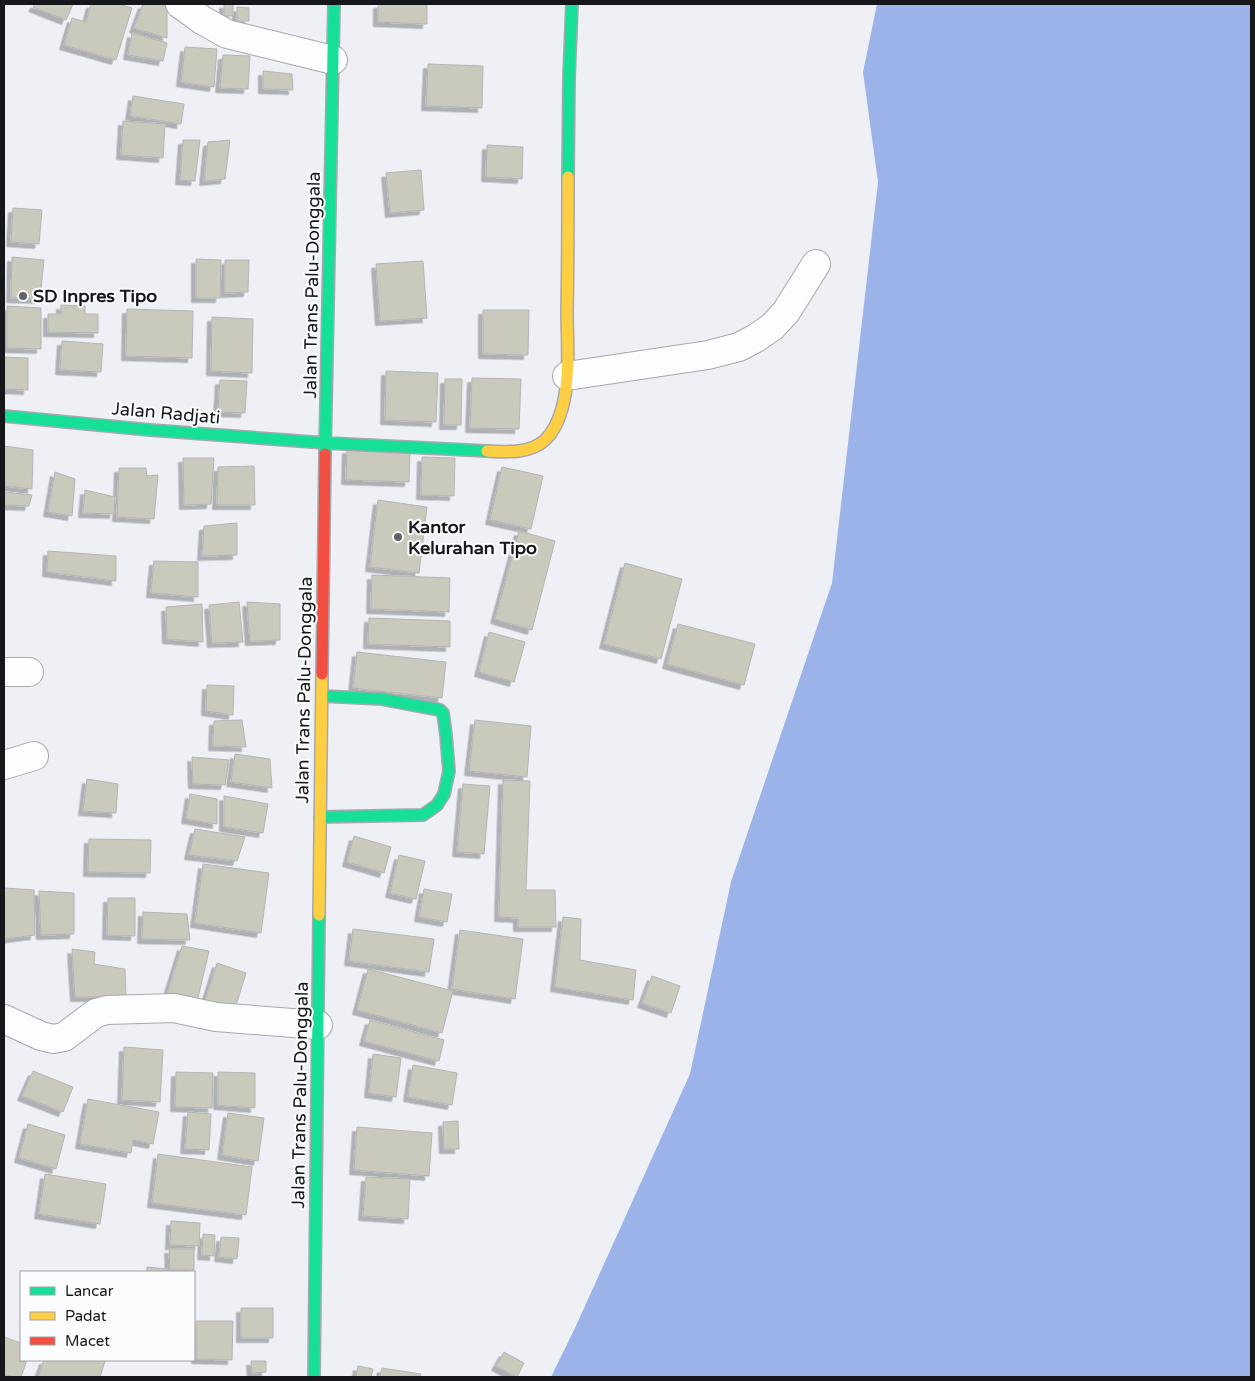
<svg xmlns="http://www.w3.org/2000/svg" width="1255" height="1381" font-family="'Varela Round',sans-serif">
<style>
.water{fill:#9bb3e8}
.building{fill:#cacabc;stroke:#b3b4b5;filter:url(#shadow)}
.lines{fill:none;stroke-linecap:round;stroke-linejoin:round}
.street-casing{stroke:#a6a8ad;stroke-width:30}
.fast-casing{stroke:#a6a8ad;stroke-width:14}
.slow-casing{stroke:#a6a8ad;stroke-width:14}
.jam-casing{stroke:#a6a8ad;stroke-width:14}
.street{stroke:#fcfdfe;stroke-width:28}
.fast{stroke:#16e098;stroke-width:11}
.slow{stroke:#ffcf43;stroke-width:11}
.jam{stroke:#f24e42;stroke-width:11}
.poi-dot{fill:#616367;stroke:#fbfcfe;stroke-width:2}
.labels{text-anchor:middle;stroke-width:4;stroke-linejoin:round;paint-order:stroke}
.street-label{font-size:18px;fill:#15171a;stroke:#fbfcfe}
.poi-label{font-size:18px;font-weight:bold;fill:#15171a;stroke:#fbfcfe;text-anchor:start}
</style>
<defs>
<filter id="shadow"><feDropShadow dx="-4.5" dy="4.5" stdDeviation="0" flood-color="#0004"/></filter>
</defs>
<rect width="100%" height="100%" fill="#eef0f6"/>
<path class="water" d="M 877,4 L 1251,4 L 1251,1377 L 551,1377 L 575,1328 L 690,1074 L 731,882 L 832,583 L 878,182 L 863,72 Z"/>
<path class="building" d="M 35,4 L 73,4 L 66,20 L 33,7 Z
M 91,4 L 119,4 L 132,8 L 116,60 L 64,45 L 72,18 L 86,22 Z
M 143,4 L 167,5 L 167,38 L 134,28 Z
M 224,4 L 233,4 L 233,16 L 224,16 Z
M 378,4 L 427,4 L 427,24 L 378,22 Z
M 237,7 L 249,8 L 249,21 L 237,21 Z
M 132,33 L 167,43 L 163,61 L 128,55 Z
M 185,47 L 217,49 L 214,87 L 181,82 Z
M 223,55 L 250,56 L 248,89 L 220,88 Z
M 428,64 L 483,66 L 482,108 L 426,106 Z
M 263,71 L 292,74 L 293,90 L 263,89 Z
M 133,96 L 184,104 L 181,124 L 130,116 Z
M 123,121 L 165,124 L 163,158 L 121,155 Z
M 183,140 L 200,140 L 195,181 L 180,180 Z
M 230,140 L 225,179 L 204,181 L 208,142 Z
M 487,145 L 523,147 L 522,179 L 486,177 Z
M 421,170 L 424,210 L 390,213 L 386,173 Z
M 13,208 L 42,210 L 39,244 L 11,242 Z
M 12,257 L 44,260 L 40,299 L 11,298 Z
M 196,259 L 221,260 L 220,298 L 196,298 Z
M 225,260 L 249,260 L 248,292 L 225,293 Z
M 423,261 L 427,318 L 380,321 L 376,264 Z
M 61,305 L 85,306 L 85,314 L 98,314 L 98,333 L 48,332 L 48,314 L 61,314 Z
M 7,306 L 41,308 L 41,349 L 7,348 Z
M 127,309 L 193,311 L 192,358 L 126,356 Z
M 483,310 L 529,310 L 528,355 L 483,354 Z
M 212,317 L 253,319 L 252,373 L 211,371 Z
M 62,341 L 103,344 L 101,372 L 60,370 Z
M 4,357 L 28,358 L 28,390 L 4,389 Z
M 386,371 L 438,373 L 436,422 L 385,420 Z
M 472,378 L 521,379 L 519,429 L 470,428 Z
M 445,379 L 462,379 L 461,425 L 444,425 Z
M 220,380 L 247,381 L 245,413 L 218,412 Z
M 4,446 L 33,450 L 32,489 L 4,486 Z
M 347,449 L 410,451 L 409,482 L 346,480 Z
M 422,457 L 455,458 L 454,496 L 421,495 Z
M 183,458 L 214,458 L 211,504 L 184,505 Z
M 254,466 L 255,505 L 217,505 L 218,467 Z
M 502,467 L 543,476 L 531,529 L 490,520 Z
M 119,468 L 146,468 L 147,476 L 158,475 L 154,519 L 117,517 Z
M 55,472 L 75,479 L 72,516 L 48,512 Z
M 85,490 L 115,497 L 114,514 L 83,513 Z
M 4,492 L 32,495 L 29,506 L 4,505 Z
M 378,500 L 427,507 L 419,573 L 370,567 Z
M 237,523 L 237,555 L 202,556 L 204,526 Z
M 519,531 L 555,541 L 532,630 L 495,619 Z
M 48,551 L 116,556 L 116,581 L 47,572 Z
M 154,561 L 198,562 L 198,597 L 151,593 Z
M 625,563 L 682,579 L 661,659 L 604,644 Z
M 372,575 L 450,578 L 449,612 L 371,609 Z
M 239,602 L 243,642 L 212,643 L 209,605 Z
M 247,602 L 280,604 L 280,640 L 250,641 Z
M 202,604 L 203,642 L 167,639 L 166,607 Z
M 369,618 L 450,621 L 450,647 L 368,644 Z
M 678,624 L 755,644 L 744,685 L 667,664 Z
M 489,632 L 525,642 L 514,682 L 479,672 Z
M 357,652 L 446,662 L 442,698 L 353,688 Z
M 207,685 L 234,686 L 233,715 L 206,711 Z
M 242,720 L 246,747 L 213,746 L 214,721 Z
M 475,720 L 531,726 L 527,777 L 469,771 Z
M 235,754 L 270,759 L 272,788 L 231,782 Z
M 192,757 L 229,760 L 225,785 L 193,784 Z
M 87,779 L 118,784 L 116,813 L 83,811 Z
M 503,780 L 530,781 L 526,890 L 555,890 L 556,927 L 518,927 L 518,918 L 499,917 Z
M 463,784 L 490,786 L 484,854 L 457,852 Z
M 190,794 L 217,799 L 217,824 L 186,819 Z
M 224,796 L 268,804 L 263,833 L 224,827 Z
M 195,829 L 245,837 L 237,861 L 189,855 Z
M 354,836 L 391,847 L 384,873 L 347,862 Z
M 89,839 L 151,840 L 150,873 L 88,872 Z
M 399,855 L 425,861 L 416,899 L 390,893 Z
M 203,864 L 269,873 L 261,933 L 195,923 Z
M 4,888 L 34,890 L 35,935 L 4,939 Z
M 424,889 L 452,894 L 447,922 L 419,917 Z
M 39,891 L 74,893 L 74,934 L 41,935 Z
M 108,898 L 135,898 L 135,936 L 107,935 Z
M 143,912 L 187,914 L 190,940 L 142,939 Z
M 563,917 L 581,919 L 580,960 L 636,970 L 633,1000 L 555,987 Z
M 353,929 L 434,939 L 429,972 L 349,961 Z
M 460,930 L 523,939 L 515,999 L 452,989 Z
M 182,946 L 209,951 L 196,1006 L 166,998 Z
M 72,949 L 95,952 L 94,964 L 125,969 L 126,997 L 75,997 Z
M 217,963 L 246,973 L 234,1012 L 203,1008 Z
M 368,969 L 453,991 L 442,1033 L 357,1010 Z
M 652,976 L 680,986 L 671,1013 L 642,1003 Z
M 370,1020 L 444,1040 L 439,1061 L 364,1041 Z
M 124,1047 L 163,1050 L 160,1102 L 122,1100 Z
M 373,1054 L 401,1058 L 396,1097 L 369,1093 Z
M 413,1065 L 457,1073 L 452,1105 L 408,1097 Z
M 33,1071 L 73,1087 L 63,1112 L 22,1096 Z
M 176,1072 L 213,1073 L 212,1108 L 175,1107 Z
M 218,1072 L 255,1073 L 255,1108 L 218,1105 Z
M 88,1099 L 159,1112 L 153,1144 L 133,1140 L 131,1153 L 80,1144 Z
M 188,1112 L 211,1114 L 209,1150 L 185,1149 Z
M 228,1113 L 264,1118 L 258,1161 L 222,1155 Z
M 458,1121 L 459,1149 L 444,1149 L 443,1122 Z
M 28,1124 L 65,1135 L 56,1169 L 19,1158 Z
M 357,1127 L 432,1133 L 429,1176 L 354,1170 Z
M 158,1154 L 252,1167 L 246,1215 L 152,1203 Z
M 45,1174 L 106,1184 L 100,1224 L 39,1214 Z
M 366,1177 L 410,1179 L 408,1219 L 363,1216 Z
M 171,1221 L 200,1223 L 199,1246 L 170,1245 Z
M 203,1234 L 215,1235 L 214,1256 L 202,1255 Z
M 221,1237 L 239,1238 L 237,1259 L 219,1257 Z
M 169,1249 L 194,1249 L 194,1270 L 170,1270 Z
M 147,1267 L 168,1269 L 168,1272 L 147,1272 Z
M 241,1308 L 273,1308 L 273,1338 L 241,1338 Z
M 196,1321 L 233,1321 L 232,1360 L 196,1359 Z
M 4,1337 L 21,1343 L 21,1360 L 27,1360 L 21,1377 L 14,1377 L 4,1374 Z
M 504,1352 L 524,1363 L 517,1377 L 496,1366 Z
M 44,1360 L 101,1360 L 105,1361 L 100,1377 L 38,1377 Z
M 251,1361 L 266,1361 L 266,1372 L 252,1373 Z
M 358,1366 L 373,1369 L 371,1377 L 356,1377 Z
M 382,1368 L 421,1374 L 420,1377 L 380,1377 Z"/>
<g class="lines">
<defs>
<path id="street" d="M 180,4 L 202,20 L 227,34 L 333,60
M 567,376 L 708,355 L 739,347 L 756,338 L 772,327 L 786,312 L 816,264
M 4,672 L 29,672
M 4,765 L 34,756
M 4,1019 L 41,1036 L 53,1039 L 64,1037 L 96,1013 L 107,1010 L 174,1008 L 216,1017 L 318,1025"/>
<path id="fast" d="M 568,177 L 569,77 L 572,4
M 4,416 L 150,430 L 326,443 L 487,451
M 325,454 L 334,4
M 320,817 L 423,815 L 437,805 L 444,794 L 449,771 L 446,735 L 443,713 L 440,710 L 382,699 L 322,696
M 314,1377 L 319,915"/>
<path id="slow" d="M 487,451 C 506,452 530,454 545,440 C 561,425 566,396 567,376 C 569,354 567,332 567,311 C 568,266 568,221 568,177
M 319,915 L 322,674"/>
<path id="jam" d="M 322,674 L 325,454"/>
</defs>
<use href="#street" class="street-casing"/>
<use href="#fast" class="fast-casing"/>
<use href="#slow" class="slow-casing"/>
<use href="#jam" class="jam-casing"/>
<use href="#street" class="street"/>
<use href="#fast" class="fast"/>
<use href="#slow" class="slow"/>
<use href="#jam" class="jam"/>
</g>
<g class="poi-dot">
<circle cx="23" cy="296" r="5"/>
<circle cx="398" cy="537" r="5"/>
</g>
<g class="labels">
<g class="street-label">
<text transform="translate(312 285) rotate(-89)" y="6">Jalan Trans Palu-Donggala</text>
<text transform="translate(166 413) rotate(5)" y="6">Jalan Radjati</text>
<text transform="translate(304 690) rotate(-89)" y="6">Jalan Trans Palu-Donggala</text>
<text transform="translate(300 1095) rotate(-89)" y="6">Jalan Trans Palu-Donggala</text>
</g>
<g class="poi-label">
<text x="33" y="302">SD Inpres Tipo</text>
<text x="408" y="533">Kantor<tspan x="408" dy="21">Kelurahan Tipo</tspan></text>
</g>
</g>
<rect width="1255" height="1381" fill="none" stroke="#15171a" stroke-width="10"/>
<rect x="20" y="1271" width="175" height="90" fill="#fbfcfe" stroke="#9fa0a3"/>
<rect x="30" y="1287" width="25" height="8" fill="#16e098" stroke="#9fa0a3"/>
<text x="65" y="1296" font-size="15" fill="#15171a">Lancar</text>
<rect x="30" y="1312" width="25" height="8" fill="#ffcf43" stroke="#9fa0a3"/>
<text x="65" y="1321" font-size="15" fill="#15171a">Padat</text>
<rect x="30" y="1337" width="25" height="8" fill="#f24e42" stroke="#9fa0a3"/>
<text x="65" y="1346" font-size="15" fill="#15171a">Macet</text>
</svg>
